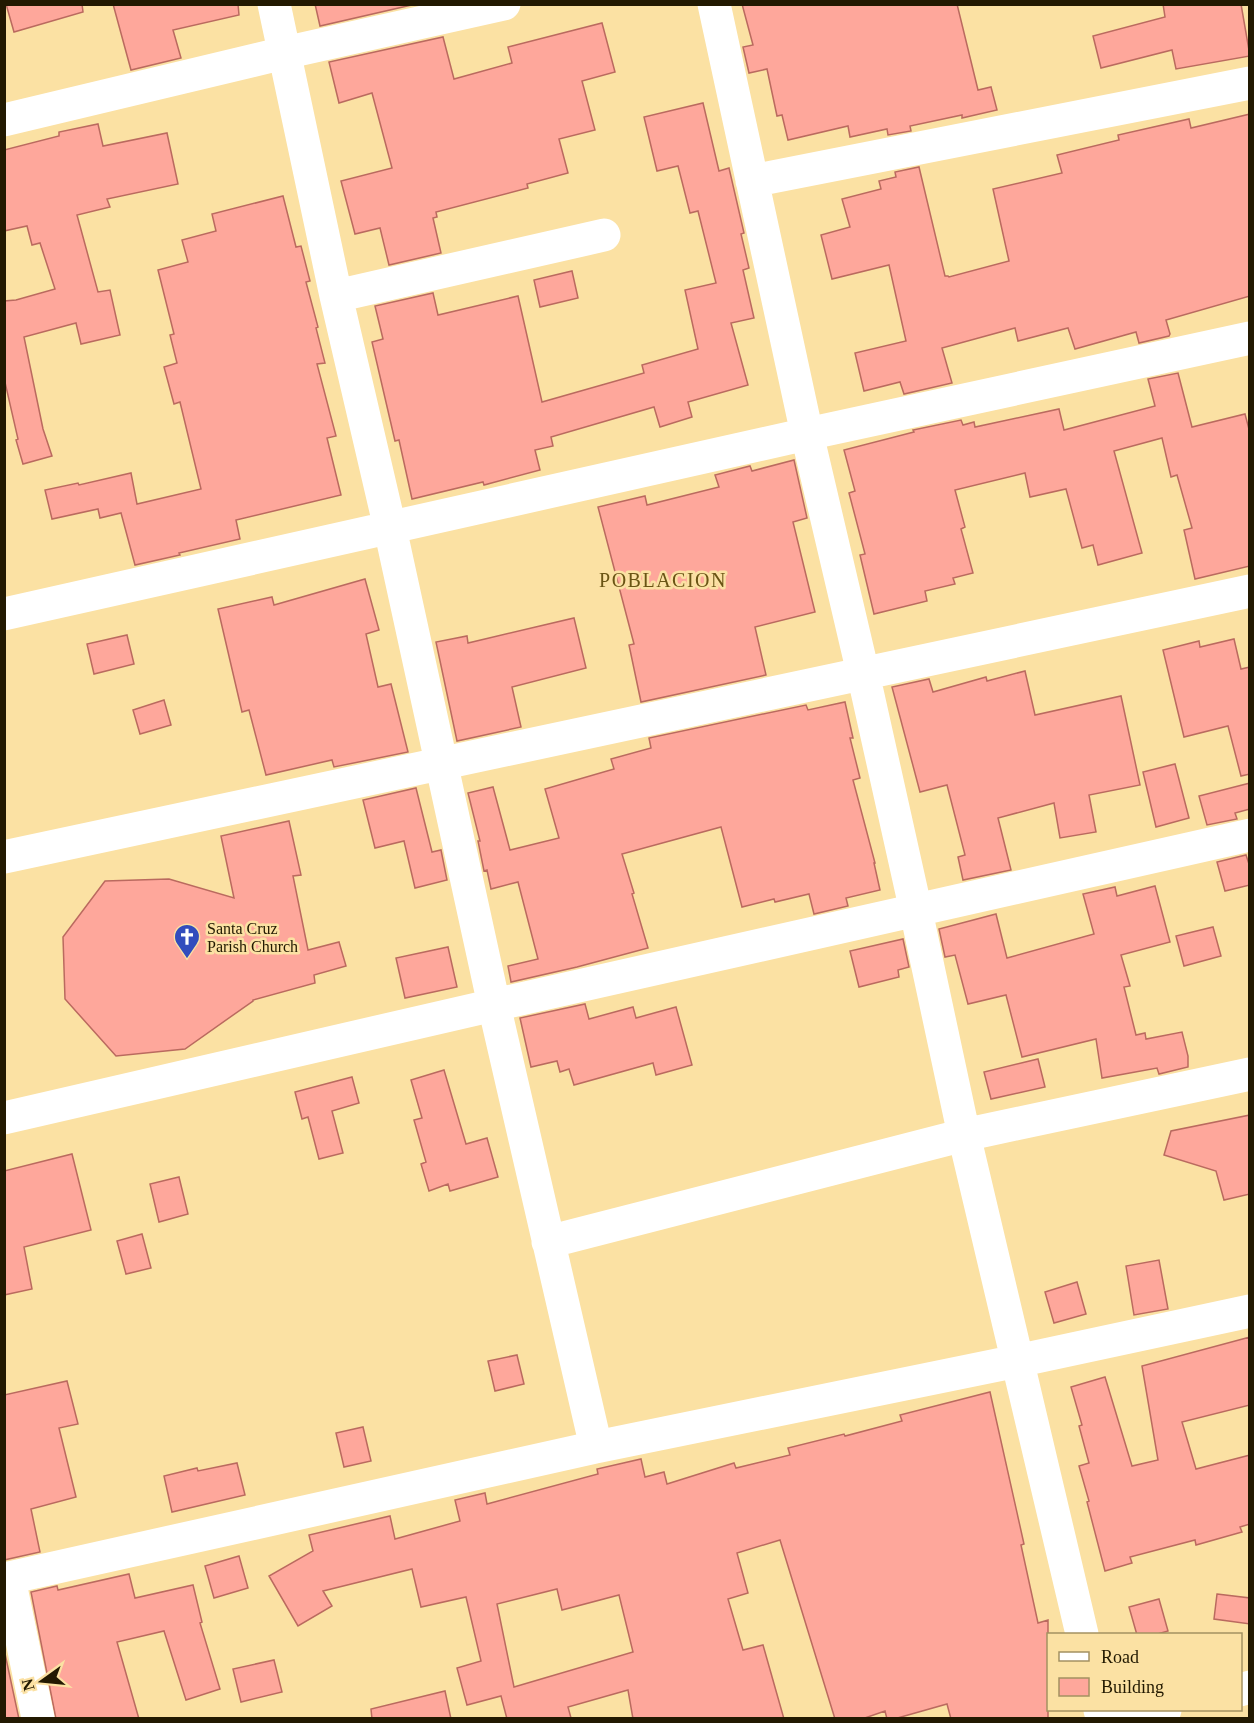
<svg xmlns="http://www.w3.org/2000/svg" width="1254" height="1723" font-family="Georgia,serif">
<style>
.building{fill:#fea79b;stroke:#ba6a5f;stroke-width:1.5;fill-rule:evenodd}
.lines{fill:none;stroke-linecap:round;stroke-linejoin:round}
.minor{stroke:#fff;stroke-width:33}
.labels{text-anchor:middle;stroke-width:5;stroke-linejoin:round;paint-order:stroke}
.poi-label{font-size:16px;fill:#221901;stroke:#fbe1a3;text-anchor:start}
.quarter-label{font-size:20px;letter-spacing:1.5px;fill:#6a5414;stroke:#fbe1a3}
</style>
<rect width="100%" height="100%" fill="#fbe1a3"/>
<path class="building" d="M 6,4 L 82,4 L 83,12 L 14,32 Z
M 113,4 L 238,4 L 239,15 L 173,30 L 181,58 L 131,70 Z
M 315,4 L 416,4 L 320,26 Z
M 742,4 L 957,4 L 978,90 L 991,87 L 997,110 L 962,118 L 962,115 L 910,126 L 911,131 L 888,135 L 887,129 L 850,137 L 848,126 L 788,140 L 782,115 L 777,116 L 767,69 L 749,73 L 743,47 L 753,45 Z
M 1163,4 L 1241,4 L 1250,56 L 1176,69 L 1172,50 L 1101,68 L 1093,36 L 1165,17 Z
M 602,23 L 615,72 L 582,81 L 595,130 L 559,139 L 568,173 L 527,184 L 528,188 L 436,212 L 437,217 L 433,218 L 441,253 L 389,265 L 380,228 L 355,234 L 341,181 L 392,168 L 372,93 L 339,103 L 329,62 L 443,37 L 454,79 L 512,63 L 508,47 Z
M 703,103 L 719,171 L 729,168 L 744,233 L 741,234 L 749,268 L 743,270 L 754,318 L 731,323 L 748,385 L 688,402 L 692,417 L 660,427 L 654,407 L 551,437 L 553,446 L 535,450 L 540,470 L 484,485 L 483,482 L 412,499 L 399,440 L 395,441 L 372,342 L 383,339 L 375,306 L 433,293 L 438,315 L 518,296 L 542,402 L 644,373 L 642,365 L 698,349 L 685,290 L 716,283 L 698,211 L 690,213 L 678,166 L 657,171 L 644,117 Z
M 1250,114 L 1250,296 L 1166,320 L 1170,334 L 1169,336 L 1139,343 L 1136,332 L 1075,349 L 1068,328 L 1018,341 L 1015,328 L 942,348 L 952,383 L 904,394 L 900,382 L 864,391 L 855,353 L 906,341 L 889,265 L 832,279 L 821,235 L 850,227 L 842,199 L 881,189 L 879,181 L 896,177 L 895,172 L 919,167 L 945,276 L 948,276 L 949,277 L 1009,261 L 993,189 L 1062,173 L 1057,155 L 1119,140 L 1118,135 L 1189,119 L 1191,128 Z
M 98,124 L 103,146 L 167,133 L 178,184 L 107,199 L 110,207 L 77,215 L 98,292 L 110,290 L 120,335 L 81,344 L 76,323 L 24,337 L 43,429 L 52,456 L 23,464 L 16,440 L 18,439 L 4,378 L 4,301 L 16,300 L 55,289 L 40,243 L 32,245 L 27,226 L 4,231 L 4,150 L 59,136 L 59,132 Z
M 283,196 L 296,247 L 301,246 L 310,281 L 306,282 L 318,327 L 316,328 L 325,363 L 317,364 L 336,436 L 327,438 L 341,495 L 236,520 L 240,539 L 179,553 L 180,555 L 135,565 L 121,513 L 100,518 L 98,509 L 52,519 L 45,490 L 78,483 L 79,485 L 131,473 L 137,504 L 201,489 L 180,402 L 174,404 L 164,367 L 177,363 L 170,335 L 174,334 L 158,270 L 188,262 L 182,240 L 216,231 L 212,214 Z
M 572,271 L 578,298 L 540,307 L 534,280 Z
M 1178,373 L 1192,427 L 1245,414 L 1250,433 L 1250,566 L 1195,579 L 1184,530 L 1192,528 L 1177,475 L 1171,477 L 1162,438 L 1114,451 L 1142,553 L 1098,565 L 1093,545 L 1082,548 L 1066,489 L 1030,497 L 1025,473 L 955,490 L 965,527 L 961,529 L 973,573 L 953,578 L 955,584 L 925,591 L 927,601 L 874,614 L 860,555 L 865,554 L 849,493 L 855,491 L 844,450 L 914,432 L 913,430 L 961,420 L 963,425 L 974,422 L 975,427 L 1059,409 L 1064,430 L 1155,406 L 1148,379 Z
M 794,460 L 807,518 L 793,522 L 815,612 L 755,627 L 766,675 L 641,702 L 629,645 L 634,644 L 598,507 L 645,496 L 647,505 L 719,487 L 715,475 L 750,466 L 752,471 Z
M 365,579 L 379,630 L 366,634 L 378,687 L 391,684 L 408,752 L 334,767 L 332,760 L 266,775 L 249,710 L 242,712 L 218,609 L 272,597 L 274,605 Z
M 574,618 L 586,668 L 512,687 L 521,727 L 457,741 L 436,642 L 467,636 L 468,643 Z
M 127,635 L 134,664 L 94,674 L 87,644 Z
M 1234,639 L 1241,669 L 1250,667 L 1250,774 L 1241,776 L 1228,726 L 1184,737 L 1163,650 L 1199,641 L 1200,647 Z
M 1025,671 L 1035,715 L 1121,696 L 1140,785 L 1089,795 L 1096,832 L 1060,838 L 1054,803 L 998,818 L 1011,870 L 963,880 L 958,857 L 965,855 L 947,785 L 920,792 L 892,687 L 929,679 L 933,692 L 986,677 L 987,681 Z
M 164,700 L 171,725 L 140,734 L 133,710 Z
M 845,702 L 853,738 L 850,738 L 860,778 L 853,780 L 875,863 L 874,863 L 880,890 L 846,898 L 848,906 L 814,914 L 809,894 L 775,902 L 774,899 L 742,907 L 721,827 L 622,854 L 634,893 L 632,894 L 648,948 L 577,967 L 511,982 L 508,966 L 538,959 L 518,882 L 491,889 L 487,870 L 484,871 L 478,841 L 480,841 L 468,793 L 493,787 L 510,850 L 559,838 L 545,789 L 614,769 L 611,759 L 651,748 L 649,738 L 806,705 L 808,710 Z
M 1175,764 L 1189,818 L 1156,827 L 1143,772 Z
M 1250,783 L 1250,809 L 1235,813 L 1237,819 L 1207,825 L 1199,796 Z
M 416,788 L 432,852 L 441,850 L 447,880 L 415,888 L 404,841 L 375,848 L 363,800 Z
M 289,821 L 301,875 L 293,876 L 308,950 L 339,942 L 346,966 L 314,975 L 315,983 L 253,1000 L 253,1001 L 185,1049 L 116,1056 L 65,999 L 63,937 L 105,881 L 169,879 L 234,898 L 221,836 Z
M 1246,855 L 1250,867 L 1250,885 L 1225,891 L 1217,862 Z
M 1155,886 L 1170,942 L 1121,955 L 1130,986 L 1124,987 L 1136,1035 L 1145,1033 L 1146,1039 L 1182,1032 L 1188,1056 L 1188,1067 L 1159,1074 L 1157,1068 L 1102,1078 L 1096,1039 L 1022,1057 L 1006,995 L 968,1004 L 955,955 L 945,957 L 939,929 L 996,914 L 1007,958 L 1094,934 L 1083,894 L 1115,887 L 1117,896 Z
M 1213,927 L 1221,956 L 1184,966 L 1176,936 Z
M 903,939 L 909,967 L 898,970 L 899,977 L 859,987 L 850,951 Z
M 448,947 L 457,987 L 405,998 L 396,958 Z
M 585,1004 L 589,1019 L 633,1007 L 636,1018 L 676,1007 L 692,1065 L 656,1075 L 653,1063 L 574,1085 L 569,1069 L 560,1072 L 557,1061 L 531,1067 L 520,1018 Z
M 1038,1059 L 1045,1087 L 991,1099 L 984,1072 Z
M 444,1070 L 466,1144 L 487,1138 L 498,1177 L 450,1191 L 448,1184 L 429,1191 L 421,1164 L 426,1162 L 414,1120 L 422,1118 L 411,1080 Z
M 352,1077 L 359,1103 L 332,1111 L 343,1153 L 319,1159 L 308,1117 L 302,1119 L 295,1092 Z
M 1250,1115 L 1250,1194 L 1224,1200 L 1216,1171 L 1164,1155 L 1171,1131 Z
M 72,1154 L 91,1230 L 24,1247 L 32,1289 L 4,1295 L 4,1171 Z
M 179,1177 L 188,1214 L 159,1222 L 150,1184 Z
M 142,1234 L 151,1268 L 126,1274 L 117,1241 Z
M 1159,1260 L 1168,1309 L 1134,1315 L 1126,1266 Z
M 1077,1282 L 1086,1314 L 1054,1323 L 1045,1292 Z
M 1250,1337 L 1250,1405 L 1182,1422 L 1196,1469 L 1250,1455 L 1250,1524 L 1240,1527 L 1242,1532 L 1196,1545 L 1195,1540 L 1130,1557 L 1132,1563 L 1105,1571 L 1087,1502 L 1089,1501 L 1079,1466 L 1089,1463 L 1079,1426 L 1082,1425 L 1071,1387 L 1105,1377 L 1132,1466 L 1158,1460 L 1142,1366 Z
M 517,1355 L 524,1384 L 495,1391 L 488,1361 Z
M 67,1381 L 78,1424 L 59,1428 L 76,1497 L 31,1509 L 40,1552 L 4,1560 L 4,1395 Z
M 990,1392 L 1024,1544 L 1021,1545 L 1038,1623 L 1048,1620 L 1048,1719 L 951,1719 L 947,1704 L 894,1719 L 887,1719 L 885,1711 L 862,1719 L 835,1719 L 780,1540 L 737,1553 L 748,1593 L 728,1599 L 743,1650 L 763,1645 L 784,1719 L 633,1719 L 628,1690 L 568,1707 L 571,1718 L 507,1719 L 501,1696 L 467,1705 L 457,1668 L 481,1661 L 466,1597 L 421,1607 L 412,1569 L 323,1591 L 332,1606 L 298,1626 L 269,1576 L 313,1551 L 309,1535 L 390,1516 L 395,1539 L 460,1521 L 455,1500 L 485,1493 L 487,1504 L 598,1474 L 597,1469 L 641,1459 L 645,1477 L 664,1472 L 667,1484 L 734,1463 L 736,1468 L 790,1455 L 788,1448 L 844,1434 L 845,1436 L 902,1421 L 900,1415 ZM 557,1589 L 562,1610 L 619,1595 L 633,1652 L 514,1687 L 497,1604 Z
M 363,1427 L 371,1461 L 344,1467 L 336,1433 Z
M 237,1463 L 245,1495 L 172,1512 L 164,1476 L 197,1468 L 198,1471 Z
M 239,1556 L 248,1588 L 214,1598 L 205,1566 Z
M 129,1574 L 135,1598 L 193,1585 L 202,1622 L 200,1623 L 220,1689 L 186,1700 L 164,1631 L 117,1642 L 139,1719 L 56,1719 L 31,1592 L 57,1586 L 58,1590 Z
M 1217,1594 L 1250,1598 L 1250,1624 L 1214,1619 Z
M 1159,1599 L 1168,1631 L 1154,1635 L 1137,1635 L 1129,1607 Z
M 4,1649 L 19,1719 L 4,1719 Z
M 274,1660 L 282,1692 L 241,1702 L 233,1669 Z
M 445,1691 L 451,1719 L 372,1719 L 371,1709 Z"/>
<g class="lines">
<path class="minor" d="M 274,4 L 336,296 L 390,528 L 494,1005 L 596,1447
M 714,4 L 807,434 L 863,673 L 916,911 L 964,1135 L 1082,1634
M 4,120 L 284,53 L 504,4
M 752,181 L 1250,83
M 336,296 L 604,235
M 4,614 L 807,434 L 1250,338
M 4,857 L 1250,591
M 4,1118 L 494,1005 L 1250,835
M 548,1242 L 964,1135 L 1250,1074
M 9,1578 L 38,1718
M 4,1579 L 596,1447 L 1017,1361 L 1250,1311
M 1240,1690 L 1250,1687
M 1100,1710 L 1102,1718
M 1130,1718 L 1165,1710"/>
</g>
<defs>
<symbol id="church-pin" viewBox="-11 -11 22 30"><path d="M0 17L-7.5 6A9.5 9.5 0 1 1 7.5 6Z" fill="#324cbd" stroke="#fbe1a3"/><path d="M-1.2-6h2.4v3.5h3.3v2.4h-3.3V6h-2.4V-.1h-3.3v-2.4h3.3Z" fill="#fff"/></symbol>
</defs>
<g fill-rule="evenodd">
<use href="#church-pin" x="172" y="922" width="30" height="40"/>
</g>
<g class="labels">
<g class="poi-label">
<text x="207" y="934">Santa Cruz<tspan x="207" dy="18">Parish Church</tspan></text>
</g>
<g class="quarter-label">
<text x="663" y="587">POBLACION</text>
</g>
</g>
<rect width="1254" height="1723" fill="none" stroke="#221901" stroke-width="12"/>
<rect x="1047" y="1633" width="195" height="78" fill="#fbe1a3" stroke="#a49162" stroke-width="1.5"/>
<rect x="1059" y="1652" width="30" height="9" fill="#ffffff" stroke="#a49162" stroke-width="1.5"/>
<text x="1101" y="1663" font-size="18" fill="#221901">Road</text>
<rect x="1059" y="1678" width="30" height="18" fill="#fea79b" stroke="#a49162" stroke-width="1.5"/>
<text x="1101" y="1693" font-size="18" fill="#221901">Building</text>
<g transform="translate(42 1681) rotate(255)" stroke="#fbe1a3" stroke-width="4.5" paint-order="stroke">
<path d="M0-4.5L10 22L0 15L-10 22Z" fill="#221901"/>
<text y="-9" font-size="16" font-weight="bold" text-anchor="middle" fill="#221901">N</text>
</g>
</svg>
